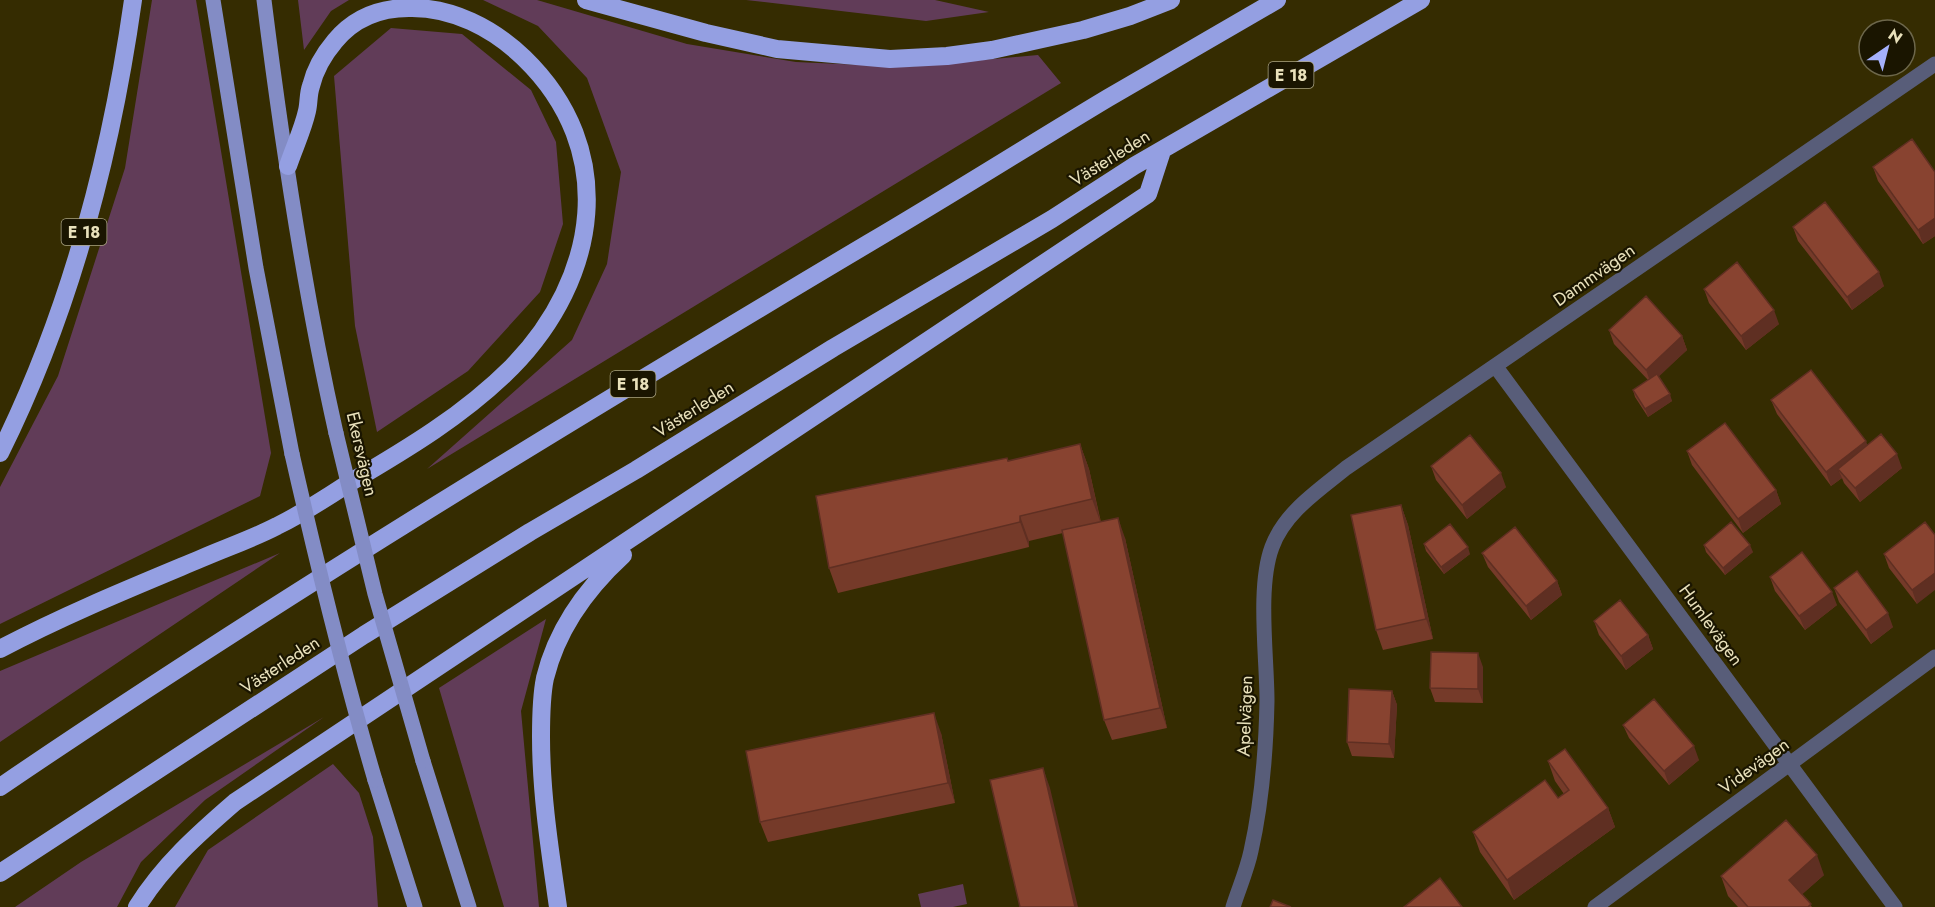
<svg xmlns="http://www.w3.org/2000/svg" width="1935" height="907" font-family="Jost,sans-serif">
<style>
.green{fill:#613c58}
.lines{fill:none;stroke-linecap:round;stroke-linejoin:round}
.minor{stroke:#585d79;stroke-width:15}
.major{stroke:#838cc5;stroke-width:15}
.highway{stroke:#949fe2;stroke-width:18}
.major-bridge{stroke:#838cc5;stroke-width:15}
.wall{fill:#753a29}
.shaded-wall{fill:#5f2f22}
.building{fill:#884330;stroke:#5f2f22;stroke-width:1.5}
.labels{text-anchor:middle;stroke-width:4.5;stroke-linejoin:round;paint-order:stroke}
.shield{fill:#1a1500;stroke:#aba483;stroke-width:1.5}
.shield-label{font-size:16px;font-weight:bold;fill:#e9e1bb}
.street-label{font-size:18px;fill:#e9e1bb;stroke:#1a1500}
</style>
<rect width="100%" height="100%" fill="#352c01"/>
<path class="green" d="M 152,0 L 196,0 L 271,453 L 260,496 L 0,624 L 0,487 L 58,376 L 125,168 Z
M 298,0 L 349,0 L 331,11 L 304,50 Z
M 483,0 L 537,0 L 687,44 L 796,62 L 906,67 L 1038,55 L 1061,83 L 427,469 L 572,340 L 607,264 L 621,172 L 587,78 L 538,26 Z
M 746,0 L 935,0 L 989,12 L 926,21 Z
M 391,28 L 462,34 L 531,90 L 556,142 L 563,224 L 540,292 L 468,371 L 377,432 L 355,326 L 334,76 Z
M 280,553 L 0,742 L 0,671 Z
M 546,619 L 521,711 L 539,907 L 504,907 L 439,688 Z
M 324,717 L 205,800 L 141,862 L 117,907 L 15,907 L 81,862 Z
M 333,764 L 359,793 L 373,837 L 378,907 L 175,907 L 208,850 Z
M 963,884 L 967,904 L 953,907 L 921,907 L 918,894 Z"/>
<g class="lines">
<path class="minor" d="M 1496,367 L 1895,907
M 1233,907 C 1239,888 1247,870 1251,851 C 1262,802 1266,751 1267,701 C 1267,657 1257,587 1272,547 C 1285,512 1318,491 1346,468 L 1935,64
M 1595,907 L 1935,657"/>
<path class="major" d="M 213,0 L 256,268 L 292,454
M 264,0 C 282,145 304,291 336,433
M 423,761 L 469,907
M 375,780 L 415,907"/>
<path class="highway" d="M 586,0 L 706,33 L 777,49 L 890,59 L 947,56 L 992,50 L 1083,30 L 1130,16 L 1171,0
M 0,453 C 70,312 111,156 133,0
M 0,649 C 64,615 133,587 200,559 C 225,548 252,539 277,526 C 302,514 326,498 349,483 C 407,449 464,415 512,367 C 599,278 619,150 524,58 C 493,28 452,7 409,8 C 380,8 354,18 335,41 C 324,54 315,69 311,86 C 308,94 309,103 307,111 C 303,129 294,148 288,166
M 0,787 C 283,595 575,418 869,243 C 949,196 1028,146 1108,98 C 1164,65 1221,33 1277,0
M 0,873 L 364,635 L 530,532 L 636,470 L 833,348 L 1052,219 L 1134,166 L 1421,0
M 137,907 C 163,865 198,834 235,802 L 1148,194 L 1162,151
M 558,907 C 550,851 541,794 541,737 C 541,718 541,697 545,678 C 557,629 587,588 623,555"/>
<path class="major-bridge" d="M 336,433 L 375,594 L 423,761
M 292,454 C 317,564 343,672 375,780"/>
</g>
<path class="wall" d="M 1873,167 L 1935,172 L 1935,236 L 1923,244 L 1878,181 Z
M 1793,227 L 1884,286 L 1852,310 L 1798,241 Z
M 1704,289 L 1779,324 L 1746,350 L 1709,303 Z
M 1609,330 L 1682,336 L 1687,350 L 1658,376 L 1672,401 L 1648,417 L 1635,397 L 1633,390 L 1648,380 L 1614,344 Z
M 1771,400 L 1867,445 L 1902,468 L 1860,502 L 1844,483 L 1842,478 L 1831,486 L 1777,414 Z
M 1080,444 L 1089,469 L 1101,522 L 1125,538 L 1167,728 L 1112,740 L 1104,720 L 1063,533 L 1029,541 L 1029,547 L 838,593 L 829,568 L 1008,461 Z
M 1687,451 L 1776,490 L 1781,504 L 1743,533 L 1692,465 Z
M 1431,466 L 1506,487 L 1467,519 L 1436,480 Z
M 1401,505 L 1408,525 L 1433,639 L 1383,650 L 1376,630 Z
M 1925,522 L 1917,604 L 1889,568 L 1884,554 Z
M 1424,544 L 1470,554 L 1444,574 L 1426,551 Z
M 1704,545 L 1753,552 L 1725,575 L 1706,552 Z
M 1482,553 L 1557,581 L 1562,595 L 1531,620 L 1488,567 Z
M 1770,577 L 1837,605 L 1805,630 L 1775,591 Z
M 1834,588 L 1893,627 L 1871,644 L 1839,602 Z
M 1594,621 L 1648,635 L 1653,649 L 1626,670 L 1599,635 Z
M 1483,667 L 1483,703 L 1435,702 L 1430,688 Z
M 1392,691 L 1397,705 L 1394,758 L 1352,756 L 1347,742 Z
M 1623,725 L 1699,760 L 1669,785 L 1629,738 Z
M 941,733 L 955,803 L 768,842 L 760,822 Z
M 1548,761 L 1608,808 L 1615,827 L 1514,900 L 1480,852 L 1473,832 L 1558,798 L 1564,794 L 1555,781 Z
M 1824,875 L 1802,894 L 1812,907 L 1738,907 L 1728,896 L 1721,876 Z"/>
<path class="shaded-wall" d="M 1935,218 L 1935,236 L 1923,244 L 1918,230 Z
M 1879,272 L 1884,286 L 1852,310 L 1847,297 Z
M 1774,310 L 1779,324 L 1746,350 L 1741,336 Z
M 1682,336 L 1687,350 L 1651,384 L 1646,370 Z
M 1670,394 L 1672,401 L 1648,417 L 1645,409 Z
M 1866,441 L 1871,455 L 1838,469 L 1842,478 L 1831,486 L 1826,472 Z
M 1080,444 L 1089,469 L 1101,524 L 1092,499 Z
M 1897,454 L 1902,468 L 1860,502 L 1855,488 Z
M 1501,473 L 1506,487 L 1467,519 L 1462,505 Z
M 1776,490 L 1781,504 L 1743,533 L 1738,519 Z
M 1401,505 L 1408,525 L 1433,639 L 1426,619 Z
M 1020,516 L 1029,541 L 1029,547 L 1020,522 Z
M 1118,518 L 1125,538 L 1167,728 L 1160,708 Z
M 1750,545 L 1753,552 L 1725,575 L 1723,568 Z
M 1468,547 L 1470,554 L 1444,574 L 1441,567 Z
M 1935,573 L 1935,590 L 1917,604 L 1912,590 Z
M 1557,581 L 1562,595 L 1531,620 L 1526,606 Z
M 1832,592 L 1837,605 L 1805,630 L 1799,616 Z
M 1888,613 L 1893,627 L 1871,644 L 1866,630 Z
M 1648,635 L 1653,649 L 1626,670 L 1621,656 Z
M 1478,653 L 1483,667 L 1483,703 L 1478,689 Z
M 1392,691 L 1397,705 L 1394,758 L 1389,744 Z
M 934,713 L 941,733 L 955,803 L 948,783 Z
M 1694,746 L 1699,760 L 1669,785 L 1664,771 Z
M 1043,768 L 1050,788 L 1078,907 L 1075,907 Z
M 1608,808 L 1615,827 L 1514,900 L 1507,880 Z
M 1817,855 L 1824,875 L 1797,899 L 1789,880 Z"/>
<path class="building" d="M 1912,139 L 1935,172 L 1935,218 L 1918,230 L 1873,167 Z
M 1825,202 L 1879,272 L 1847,297 L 1793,227 Z
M 1737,262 L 1774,310 L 1741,336 L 1704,289 Z
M 1646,296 L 1682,336 L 1646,370 L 1609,330 Z
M 1811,370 L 1866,441 L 1826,472 L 1771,400 Z
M 1657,374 L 1670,394 L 1645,409 L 1633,390 Z
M 1725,423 L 1776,490 L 1738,519 L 1687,451 Z
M 1881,434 L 1897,454 L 1855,488 L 1838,469 Z
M 1470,435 L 1501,473 L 1462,505 L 1431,466 Z
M 1080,444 L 1092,499 L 1020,516 L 1020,522 L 829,568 L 816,496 L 1007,458 L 1008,461 Z
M 1401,505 L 1426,619 L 1376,630 L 1351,515 Z
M 1118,518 L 1160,708 L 1104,720 L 1062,530 Z
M 1731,522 L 1750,545 L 1723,568 L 1704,545 Z
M 1925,522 L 1935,535 L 1935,573 L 1912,590 L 1884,554 Z
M 1450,524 L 1468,547 L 1441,567 L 1424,544 Z
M 1515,527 L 1557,581 L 1526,606 L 1482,553 Z
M 1802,552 L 1832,592 L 1799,616 L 1770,577 Z
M 1857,571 L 1888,613 L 1866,630 L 1834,588 Z
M 1620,600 L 1648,635 L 1621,656 L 1594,621 Z
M 1431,652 L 1478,653 L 1478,689 L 1430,688 Z
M 1349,689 L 1392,691 L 1389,744 L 1347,742 Z
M 1654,699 L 1694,746 L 1664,771 L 1623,725 Z
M 934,713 L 948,783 L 760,822 L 746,751 Z
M 1565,749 L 1608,808 L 1507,880 L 1473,832 L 1545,780 L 1558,798 L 1569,790 L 1548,761 Z
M 1043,768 L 1075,907 L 1020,907 L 990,780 Z
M 1786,820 L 1817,855 L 1789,880 L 1811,904 L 1808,907 L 1748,907 L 1721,876 Z
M 1440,878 L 1462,907 L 1404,907 Z
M 1273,900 L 1291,907 L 1270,907 Z"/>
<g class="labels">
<g class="shield">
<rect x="1268.5" y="62" width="45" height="26" rx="4.5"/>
<rect x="61.5" y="219" width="45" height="26" rx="4.5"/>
<rect x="610.5" y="371" width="45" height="26" rx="4.5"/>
</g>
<g class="shield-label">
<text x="1291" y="81">E 18</text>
<text x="84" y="238">E 18</text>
<text x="633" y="390">E 18</text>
</g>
<g class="street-label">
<text transform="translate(1110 158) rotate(-32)" y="6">Västerleden</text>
<text transform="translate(1594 275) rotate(-35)" y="6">Dammvägen</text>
<text transform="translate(694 409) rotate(-32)" y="6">Västerleden</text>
<text transform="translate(362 454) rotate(77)" y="6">Ekersvägen</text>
<text transform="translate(1711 625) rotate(54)" y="6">Humlevägen</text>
<text transform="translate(280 665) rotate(-33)" y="6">Västerleden</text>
<text transform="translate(1245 716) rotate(-88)" y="6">Apelvägen</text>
<text transform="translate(1754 766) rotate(-36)" y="6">Videvägen</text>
</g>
</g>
<g transform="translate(1887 48) rotate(35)"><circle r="28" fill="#1a1500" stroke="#6d674b" stroke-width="1.5"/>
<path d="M0-4.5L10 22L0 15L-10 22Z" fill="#a5b1fc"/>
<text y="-9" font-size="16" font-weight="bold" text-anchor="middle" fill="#e9e1bb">N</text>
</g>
</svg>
